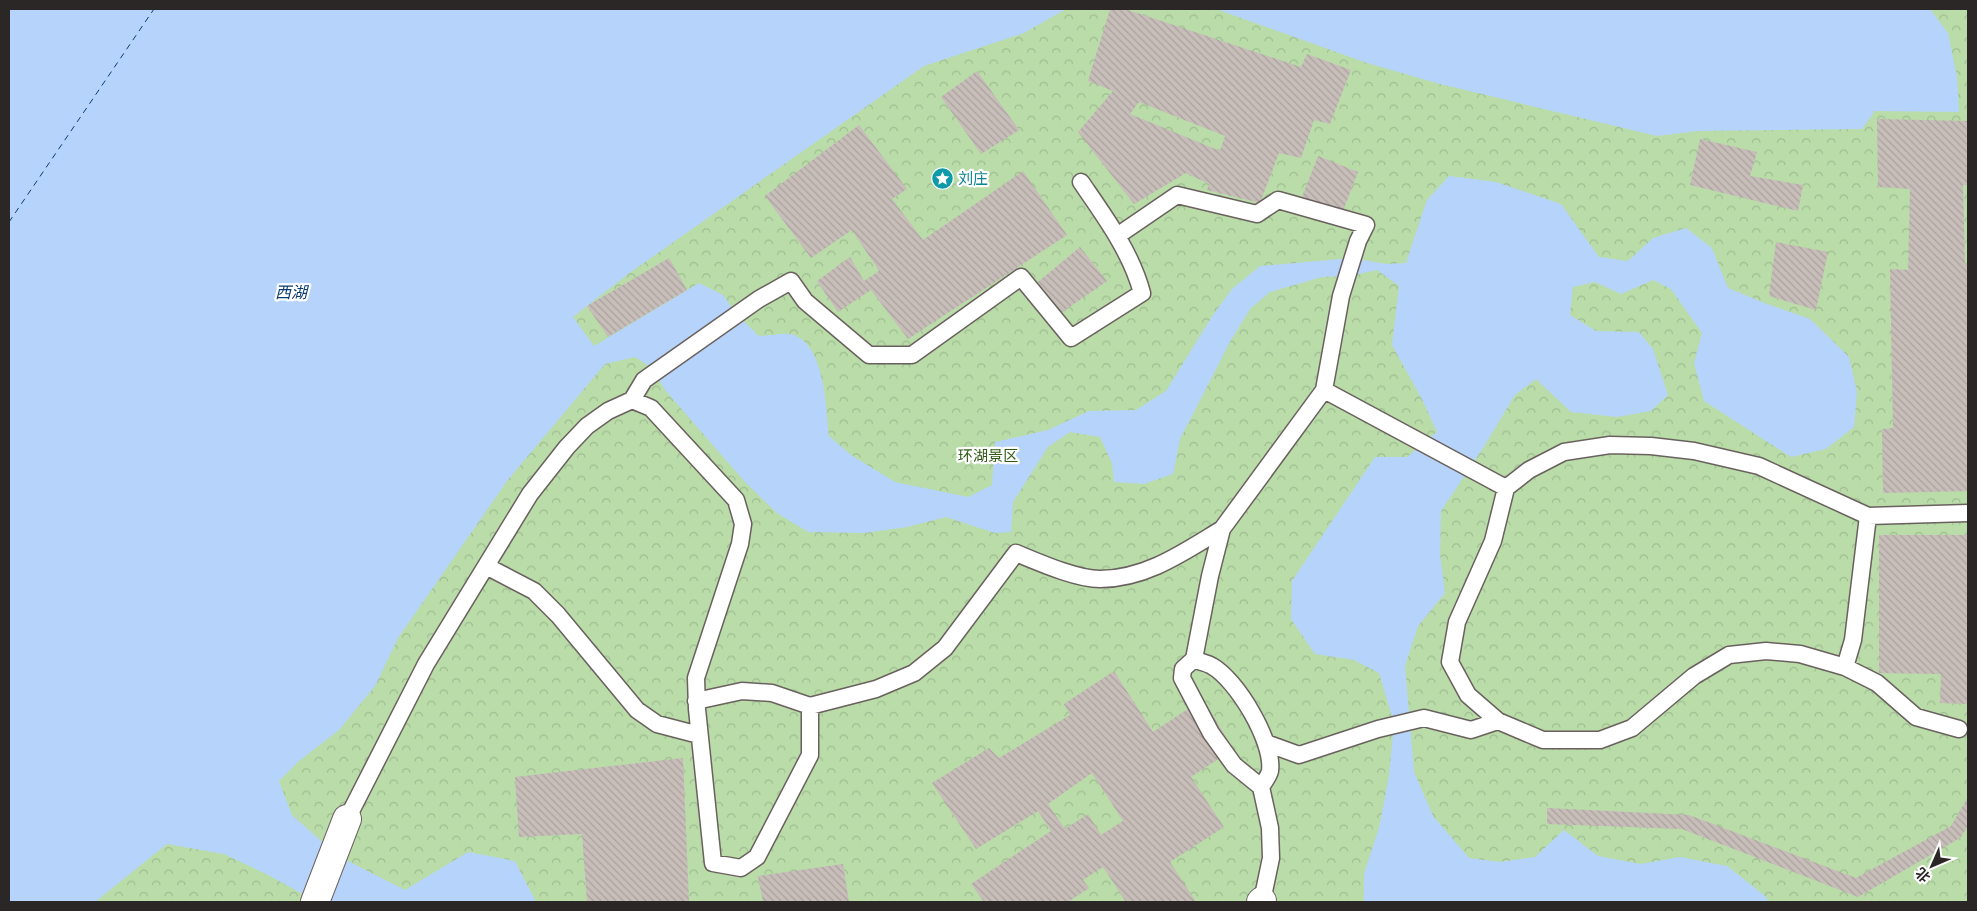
<svg xmlns="http://www.w3.org/2000/svg" width="1977" height="911" font-family="Overpass,'Noto Sans SC',sans-serif">
<style>
.park{fill:url(#park-crowns)}
.water{fill:#b6d4fb}
.lines{fill:none;stroke-linecap:round;stroke-linejoin:round}
.ferry{stroke:#083b73;stroke-width:1;stroke-dasharray:6 5;stroke-linecap:butt}
.building{fill:url(#building-back-hatch);fill-rule:evenodd}
.lane-casing{stroke:#6a615e;stroke-width:19}
.street-casing{stroke:#6a615e;stroke-width:30}
.lane{stroke:#fff;stroke-width:16}
.street{stroke:#fff;stroke-width:28}
.labels{text-anchor:middle;stroke-width:4.5;stroke-linejoin:round;paint-order:stroke}
.culture-label{font-size:15px;fill:#0d838f;stroke:#fff;text-anchor:start}
.park-label{font-size:15px;fill:#2e5813;stroke:#fff}
.water-label{font-size:16px;font-style:italic;fill:#083b73;stroke:#fff}
</style>
<defs>
<pattern id="park-crowns" width="20" height="18" patternUnits="userSpaceOnUse" patternTransform="scale(1.25)"><rect width="20" height="18" fill="#b9dca9"/><path d="M2 6a3 3 0 1 1 6 0M12 15a3 3 0 1 1 6 0" fill="none" stroke="#9fbd91"/></pattern>
<pattern id="building-back-hatch" width="6" height="6" patternUnits="userSpaceOnUse" patternTransform="scale(1.25)"><rect width="6" height="6" fill="#c7bdb9"/><path d="M-1 5l2 2M0 0l6 6M5-1l2 2" fill="none" stroke="#aba29f"/></pattern>
</defs>
<rect width="100%" height="100%" fill="#f6ebe7"/>
<path class="park" d="M 9,9 L 1968,9 L 1968,902 L 9,902 Z"/>
<path class="water" d="M 9,9 L 1066,9 L 1024,33 L 924,66 L 628,274 L 573,317 L 594,346 L 699,283 L 723,295 L 738,316 L 759,336 C 768,336 780,333 790,334 C 825,341 826,408 829,436 L 851,455 L 895,482 L 968,497 L 992,485 L 995,442 L 1048,430 L 1089,411 L 1136,410 L 1166,391 L 1213,315 L 1232,289 L 1260,266 L 1352,258 L 1386,264 L 1406,263 L 1427,200 L 1449,176 L 1496,182 L 1561,204 L 1599,257 L 1628,261 L 1653,238 L 1686,228 L 1712,248 L 1728,288 L 1767,304 L 1810,319 L 1849,357 L 1857,392 L 1854,427 L 1826,449 L 1791,457 L 1704,401 L 1694,363 L 1702,333 L 1671,289 L 1653,280 L 1621,294 L 1595,282 L 1573,287 L 1570,315 L 1596,331 L 1639,332 L 1653,349 L 1668,395 L 1651,411 L 1617,417 L 1571,412 L 1536,379 L 1515,395 L 1483,448 L 1441,511 L 1440,554 L 1445,593 L 1418,626 L 1405,666 L 1414,772 L 1433,816 L 1469,858 L 1500,862 L 1535,857 L 1564,830 L 1598,856 L 1641,864 L 1680,857 L 1727,866 L 1765,896 L 1769,902 L 1364,902 L 1364,874 L 1379,828 L 1389,776 L 1394,723 L 1379,673 L 1354,660 L 1315,654 L 1291,619 L 1292,581 L 1375,457 L 1407,457 L 1437,432 L 1423,401 L 1392,345 L 1399,286 L 1377,270 L 1349,276 L 1322,277 L 1270,292 L 1250,309 L 1231,340 L 1180,439 L 1173,474 L 1144,484 L 1114,482 L 1112,463 L 1100,437 L 1070,432 L 1048,447 L 1013,502 L 1011,532 L 995,533 L 946,517 L 907,527 L 864,533 L 808,532 L 777,513 L 745,482 L 665,390 L 652,368 L 635,357 L 605,364 L 507,481 L 398,638 L 375,686 L 339,730 L 299,761 L 279,781 L 292,815 L 338,856 L 405,890 L 468,852 L 515,861 L 536,902 L 317,902 L 270,876 L 224,854 L 167,844 L 95,902 L 9,902 Z
M 1216,9 L 1930,9 L 1948,33 L 1957,77 L 1959,112 L 1875,111 L 1862,129 L 1698,131 L 1657,136 L 1440,84 L 1367,63 Z"/>
<g class="lines">
<path class="ferry" d="M 9,222 L 154,9"/>
</g>
<path class="building" d="M 1110,9 L 1125,9 L 1301,67 L 1307,54 L 1351,70 L 1330,124 L 1314,120 L 1301,158 L 1279,153 L 1260,203 L 1207,190 L 1209,184 L 1186,173 L 1134,204 L 1078,132 L 1113,91 L 1088,81 ZM 1139,102 L 1225,136 L 1220,151 L 1130,114 Z
M 977,71 L 1019,130 L 981,154 L 941,97 Z
M 1877,119 L 1968,121 L 1968,185 L 1963,185 L 1965,264 L 1968,264 L 1968,491 L 1883,493 L 1882,429 L 1893,428 L 1890,269 L 1908,270 L 1910,189 L 1878,187 Z
M 859,125 L 907,189 L 892,199 L 923,240 L 1023,171 L 1067,235 L 908,339 L 871,290 L 838,312 L 817,281 L 850,257 L 864,281 L 879,271 L 852,230 L 811,258 L 765,196 Z
M 1700,139 L 1757,152 L 1750,176 L 1803,185 L 1798,211 L 1690,185 Z
M 1318,156 L 1358,172 L 1343,211 L 1302,197 Z
M 1776,242 L 1828,252 L 1816,310 L 1769,296 Z
M 1080,247 L 1107,281 L 1061,313 L 1038,282 Z
M 669,258 L 687,290 L 608,337 L 587,306 Z
M 1879,535 L 1968,535 L 1968,704 L 1940,703 L 1941,674 L 1879,673 Z
M 1114,671 L 1153,732 L 1203,699 L 1233,749 L 1191,777 L 1224,827 L 1170,862 L 1196,902 L 1126,902 L 1103,867 L 1083,880 L 1089,888 L 1068,902 L 984,902 L 971,884 L 1051,831 L 1038,811 L 976,849 L 932,783 L 989,748 L 999,758 L 1070,715 L 1064,704 ZM 1092,773 L 1123,821 L 1101,835 L 1088,814 L 1065,829 L 1048,804 Z
M 683,758 L 689,902 L 587,902 L 582,834 L 519,837 L 515,777 Z
M 1968,797 L 1968,826 L 1960,838 L 1858,897 L 1682,829 L 1547,824 L 1547,808 L 1689,815 L 1856,878 L 1951,826 Z
M 843,864 L 849,902 L 763,902 L 758,876 Z"/>
<g class="lines">
<defs>
<path id="lane" d="M 1117,236 L 1177,195 L 1257,214 L 1278,200 L 1366,225 L 1358,241 L 1341,296 L 1324,390 L 1222,529 L 1210,576 L 1194,659
M 1324,390 L 1506,488
M 632,400 L 644,380 L 759,299 L 791,281 L 805,301 L 869,355 L 912,355 L 1021,277 L 1071,338 L 1142,293 C 1131,252 1105,217 1081,182
M 486,566 L 534,591 L 558,615 L 637,710 L 657,724 L 699,735
M 1845,667 L 1853,640 L 1868,516
M 696,701 L 742,691 L 772,693 L 810,706 L 876,689 L 914,673 L 945,648 L 1016,553 C 1038,562 1076,579 1100,579 C 1146,579 1184,552 1222,529
M 1959,729 L 1916,717 L 1877,683 L 1845,667 L 1800,654 L 1766,651 L 1729,655 L 1694,676 L 1632,728 L 1600,740 L 1543,740 L 1498,721 L 1468,695 L 1450,662 L 1457,622 L 1493,541 L 1506,488 L 1529,470 L 1564,452 L 1610,445 L 1651,446 L 1694,451 L 1759,466 L 1868,516 L 1968,513
M 1266,743 L 1299,755 L 1378,729 L 1424,718 L 1471,730 L 1498,721
M 1261,787 L 1234,765 L 1211,733 L 1182,678 L 1183,669 L 1194,659 C 1200,662 1207,663 1212,666 C 1237,680 1274,742 1270,771 C 1269,776 1264,782 1261,787 L 1270,828 L 1271,858 L 1262,901
M 347,819 L 426,664 L 530,494 L 567,447 L 587,426 L 608,411 L 632,400 L 651,408 L 736,500 L 743,524 L 740,544 L 696,678 L 697,709 L 713,863 L 741,868 L 757,857 L 810,755 L 810,706"/>
<path id="street" d="M 315,902 L 347,819
M 1261,902 L 1262,901"/>
</defs>
<use href="#lane" class="lane-casing"/>
<use href="#street" class="street-casing"/>
<use href="#lane" class="lane"/>
<use href="#street" class="street"/>
</g>
<defs>
<symbol id="sight-disc" viewBox="-11 -11 22 22"><circle r="9.5" fill="#0f9aa8" stroke="#fff"/><path d="M0-6L1.8-2.2L6-1.7L2.9 1.2L3.7 5.4L0 3.3L-3.7 5.4L-2.9 1.2L-6-1.7L-1.8-2.2Z" fill="#fff"/></symbol>
</defs>
<g fill-rule="evenodd">
<use href="#sight-disc" x="930" y="166" width="25" height="25"/>
</g>
<g class="labels">
<g class="culture-label">
<text x="958" y="184">刘庄</text>
</g>
<g class="park-label">
<text x="988" y="461">环湖景区</text>
</g>
<g class="water-label">
<text x="291" y="298">西湖</text>
</g>
</g>
<rect width="1977" height="911" fill="none" stroke="#2b2726" stroke-width="20"/>
<g transform="translate(1932 866) rotate(225)" stroke="#ffffff" stroke-width="4" paint-order="stroke">
<path d="M0-4L9 19L0 12L-9 19Z" fill="#2b2726"/>
<text y="-8" font-size="14" font-weight="bold" text-anchor="middle" fill="#2b2726">北</text>
</g>
</svg>
